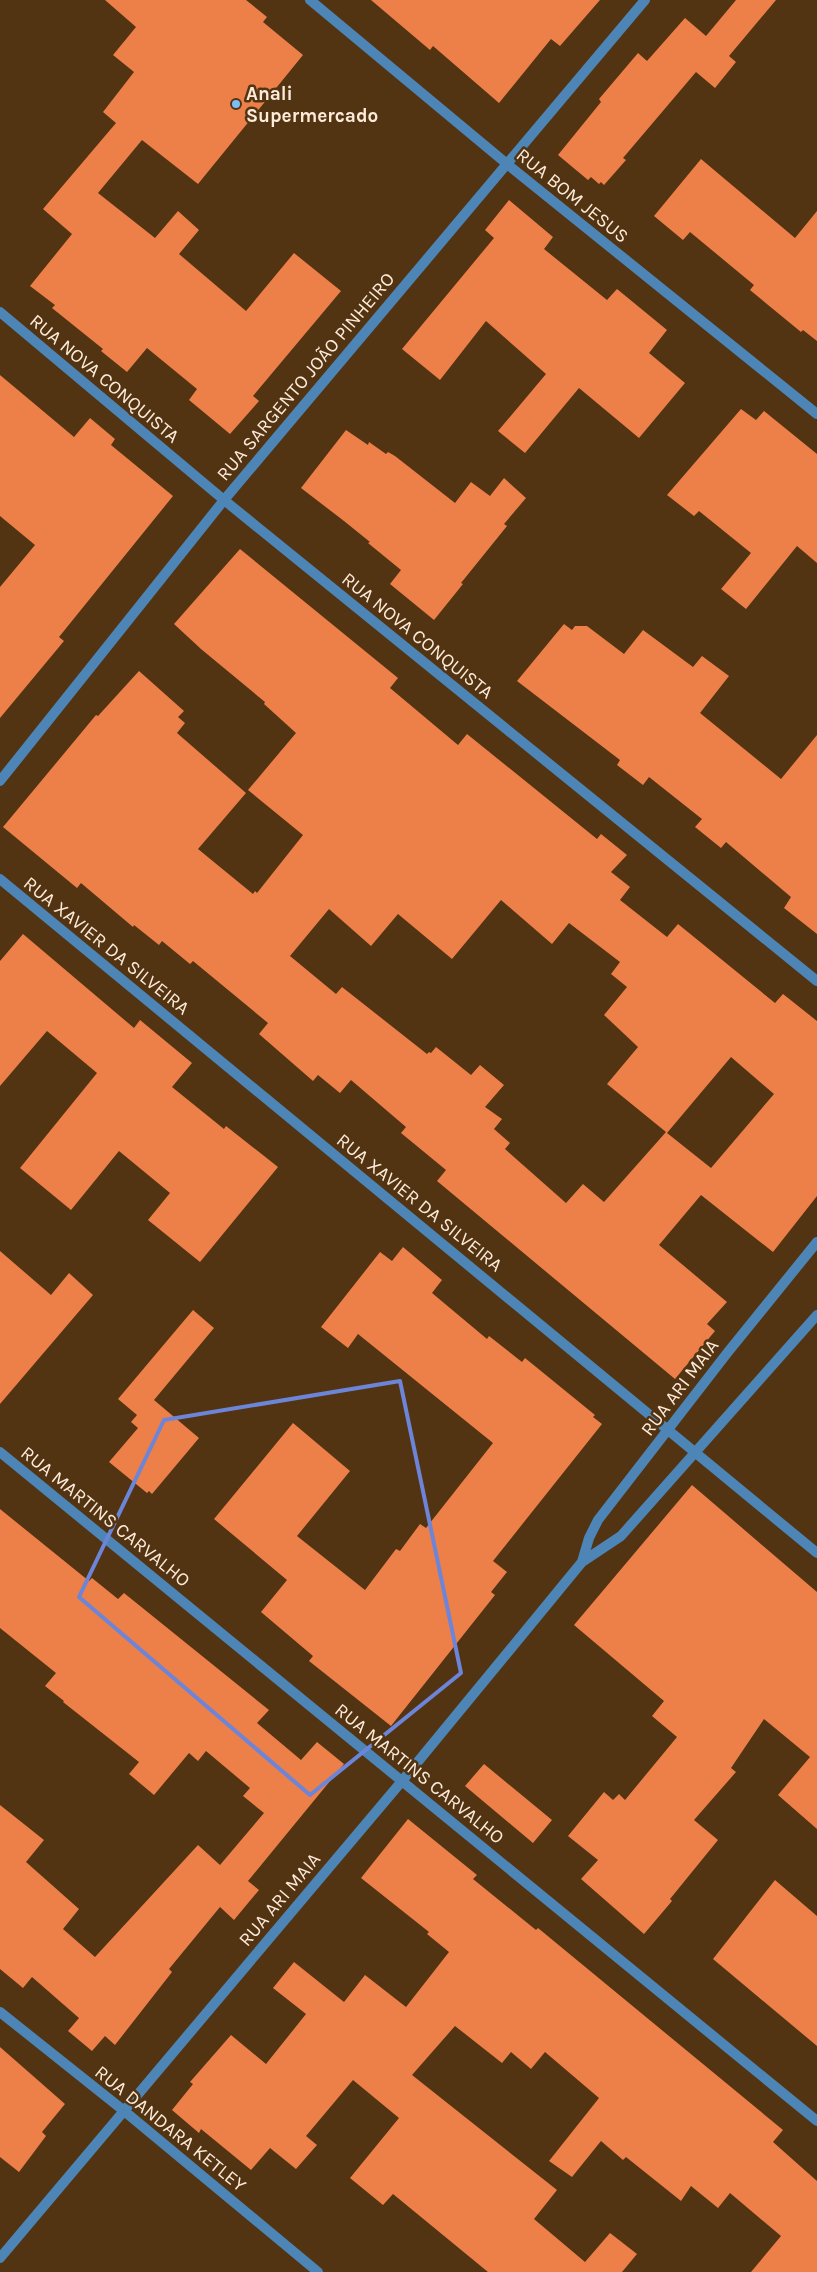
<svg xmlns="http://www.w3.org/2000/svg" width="817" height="2272" font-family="Karla,sans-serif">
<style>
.building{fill:#ed7f49;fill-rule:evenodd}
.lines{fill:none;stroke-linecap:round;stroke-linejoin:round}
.minor{stroke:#4d86b6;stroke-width:10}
.tertiary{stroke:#4d86b6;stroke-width:10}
.marked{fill:none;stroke:#6c85d8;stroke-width:4;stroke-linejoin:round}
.poi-dot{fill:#7bbef8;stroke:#523413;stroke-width:2}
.labels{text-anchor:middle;stroke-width:5;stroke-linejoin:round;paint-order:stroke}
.poi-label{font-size:19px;font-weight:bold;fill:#feebd9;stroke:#523413;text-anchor:start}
.street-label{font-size:19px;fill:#feebd9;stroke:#523413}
</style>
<rect width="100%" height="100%" fill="#523413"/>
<path class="building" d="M 105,0 L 246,0 L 267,17 L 263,22 L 303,55 L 198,184 L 142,140 L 98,193 L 155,238 L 178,211 L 199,230 L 179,254 L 246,311 L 294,253 L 341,291 L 253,396 L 259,401 L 230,434 L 189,400 L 197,389 L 147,348 L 127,372 L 101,351 L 103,349 L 52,308 L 55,305 L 30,286 L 72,234 L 43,209 L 116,123 L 103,112 L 134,72 L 113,55 L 136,27 Z
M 371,0 L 600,0 L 560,46 L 551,39 L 499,103 L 433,46 L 430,50 Z
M 736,0 L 776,0 L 729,56 L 736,62 L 715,88 L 696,72 L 623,158 L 626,160 L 604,185 L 601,182 L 599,184 L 591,177 L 588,180 L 558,155 L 601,102 L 599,99 L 638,53 L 647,61 L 685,18 L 706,36 Z
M 701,159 L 795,238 L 817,211 L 817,341 L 803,330 L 801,332 L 750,290 L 754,285 L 690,232 L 683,240 L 654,216 Z
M 509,200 L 553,237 L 544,249 L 607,300 L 617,289 L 667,330 L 649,353 L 685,383 L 639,438 L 579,388 L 525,453 L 498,431 L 546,374 L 486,321 L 440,380 L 402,349 L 494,238 L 485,230 Z
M 0,375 L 74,437 L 90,418 L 115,439 L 111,445 L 173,496 L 59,637 L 64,641 L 0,718 L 0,587 L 35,545 L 0,516 Z
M 741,409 L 756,420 L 764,411 L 817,454 L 817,563 L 797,546 L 746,609 L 721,589 L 751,553 L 699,511 L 694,516 L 667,495 Z
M 346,430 L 368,445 L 369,442 L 386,454 L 388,452 L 395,456 L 455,503 L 471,482 L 490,496 L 504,478 L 526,498 L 504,524 L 507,526 L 461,583 L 463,584 L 434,620 L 390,584 L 401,570 L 368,543 L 370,542 L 344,521 L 301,488 Z
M 240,549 L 398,678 L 390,688 L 458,745 L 467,734 L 597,839 L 601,834 L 627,855 L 611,872 L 630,887 L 620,900 L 667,937 L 678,924 L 775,1003 L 783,994 L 817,1021 L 817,1196 L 773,1252 L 701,1195 L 659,1245 L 727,1302 L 707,1324 L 715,1331 L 675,1379 L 437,1181 L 446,1170 L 401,1133 L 406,1127 L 351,1080 L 340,1093 L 318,1075 L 313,1081 L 259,1034 L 268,1023 L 193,961 L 190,964 L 162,941 L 159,945 L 134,925 L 133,927 L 81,883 L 77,888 L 3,827 L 96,715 L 98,716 L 139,671 L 184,711 L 178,717 L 185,723 L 177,733 L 246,793 L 198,849 L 253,894 L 255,891 L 257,893 L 303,835 L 248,790 L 296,733 L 264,704 L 265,702 L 201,649 L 174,624 ZM 501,900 L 552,944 L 569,923 L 620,962 L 611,974 L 627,987 L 604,1015 L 638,1047 L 607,1084 L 666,1132 L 604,1202 L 583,1184 L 566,1203 L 505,1149 L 510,1143 L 494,1129 L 502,1119 L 485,1107 L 504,1085 L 480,1065 L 471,1075 L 436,1047 L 431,1053 L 429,1052 L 427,1054 L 342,987 L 336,994 L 290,956 L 329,909 L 371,946 L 398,914 L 452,959 ZM 731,1057 L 774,1094 L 711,1168 L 667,1133 Z
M 564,624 L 572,630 L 575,626 L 587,626 L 624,654 L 643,630 L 693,667 L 702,656 L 729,676 L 700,713 L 781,779 L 817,735 L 817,934 L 784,908 L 791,897 L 726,842 L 721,848 L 695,827 L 702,819 L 649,777 L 643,785 L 617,765 L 620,760 L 517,681 Z
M 23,934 L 134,1028 L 140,1020 L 192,1063 L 172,1087 L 224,1129 L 226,1126 L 278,1167 L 200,1262 L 148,1220 L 170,1193 L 119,1151 L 71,1210 L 20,1168 L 97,1073 L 47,1031 L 0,1086 L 0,961 Z
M 403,1247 L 442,1280 L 432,1293 L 487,1339 L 489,1336 L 522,1362 L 525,1358 L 595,1415 L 593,1417 L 602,1424 L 493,1561 L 507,1572 L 491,1592 L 495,1595 L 391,1726 L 309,1661 L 313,1656 L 261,1612 L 287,1580 L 214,1519 L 293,1423 L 350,1471 L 297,1536 L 365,1590 L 396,1549 L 400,1551 L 420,1524 L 426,1528 L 493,1443 L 358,1334 L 348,1348 L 321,1327 L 380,1252 L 392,1261 Z
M 0,1251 L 51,1295 L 69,1273 L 93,1295 L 0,1404 Z
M 193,1310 L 214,1328 L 154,1400 L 199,1438 L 152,1494 L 149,1491 L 147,1493 L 109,1462 L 138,1428 L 131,1422 L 137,1415 L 118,1399 Z
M 692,1485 L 817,1592 L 817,1829 L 778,1795 L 810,1757 L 764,1719 L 731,1768 L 736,1772 L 694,1820 L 718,1840 L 670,1899 L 672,1901 L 644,1934 L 581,1879 L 598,1860 L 568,1836 L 604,1792 L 613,1800 L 619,1794 L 625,1800 L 677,1737 L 652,1716 L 664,1701 L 574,1625 Z
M 0,1509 L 89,1581 L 92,1578 L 118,1599 L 124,1593 L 269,1710 L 257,1723 L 301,1760 L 317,1742 L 344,1764 L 248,1881 L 259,1890 L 234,1920 L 220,1907 L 169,1969 L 172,1972 L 115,2045 L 105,2036 L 92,2051 L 68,2031 L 79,2018 L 32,1977 L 23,1988 L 0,1969 L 0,1805 L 44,1840 L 26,1862 L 79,1909 L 63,1929 L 95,1957 L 198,1845 L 220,1865 L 264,1813 L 243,1796 L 250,1788 L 206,1751 L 198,1761 L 189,1753 L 154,1795 L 129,1774 L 139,1762 L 63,1702 L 64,1701 L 45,1686 L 56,1673 L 0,1628 Z
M 484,1764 L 552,1820 L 533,1843 L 465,1786 Z
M 408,1819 L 477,1875 L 473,1879 L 536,1930 L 538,1928 L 783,2130 L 773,2142 L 817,2181 L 817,2272 L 751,2272 L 781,2236 L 730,2193 L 718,2208 L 691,2186 L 681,2201 L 626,2157 L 623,2160 L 601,2141 L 572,2177 L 549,2161 L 599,2098 L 545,2052 L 531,2069 L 511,2052 L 502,2063 L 455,2026 L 412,2075 L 557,2190 L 534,2219 L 585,2262 L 610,2233 L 637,2254 L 622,2272 L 488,2272 L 393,2194 L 383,2205 L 350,2178 L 399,2118 L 353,2080 L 306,2136 L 317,2145 L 296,2169 L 270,2148 L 251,2170 L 201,2129 L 199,2133 L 172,2110 L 193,2084 L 190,2082 L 231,2035 L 266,2064 L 306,2014 L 273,1988 L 294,1962 L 344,2002 L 365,1975 L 406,2007 L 449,1952 L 427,1934 L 429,1932 L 361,1878 Z
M 775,1880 L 817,1916 L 817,2046 L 713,1959 Z
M 0,2047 L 65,2104 L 42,2132 L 46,2136 L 19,2172 L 0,2157 Z"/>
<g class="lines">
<path class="minor" d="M 310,0 L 507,164 L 817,414
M 0,312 L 224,500 L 817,981
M 0,879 L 817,1553
M 0,1452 L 817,2121
M 582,1562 L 589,1538 L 598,1520 L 728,1352 L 817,1242
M 0,2012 L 123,2110 L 318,2272
M 0,2258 L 402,1781 L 582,1562 L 621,1536 L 817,1315"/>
<path class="tertiary" d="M 0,781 L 224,500 L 645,0"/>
</g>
<path class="marked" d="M 400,1381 L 461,1673 L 310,1795 L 79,1597 L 164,1420 Z"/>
<circle class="poi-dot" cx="236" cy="104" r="5"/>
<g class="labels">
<g class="poi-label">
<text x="246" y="100">Anali<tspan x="246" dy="22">Supermercado</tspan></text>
</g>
<g class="street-label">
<text transform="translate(573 195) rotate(39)" y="7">RUA BOM JESUS</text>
<text transform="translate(305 376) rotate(-50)" y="7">RUA SARGENTO JOÃO PINHEIRO</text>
<text transform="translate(105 378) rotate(40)" y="7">RUA NOVA CONQUISTA</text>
<text transform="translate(418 635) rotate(39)" y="7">RUA NOVA CONQUISTA</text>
<text transform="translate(107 945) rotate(39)" y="7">RUA XAVIER DA SILVEIRA</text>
<text transform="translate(420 1202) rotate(39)" y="7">RUA XAVIER DA SILVEIRA</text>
<text transform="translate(679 1387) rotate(-53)" y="7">RUA ARI MAIA</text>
<text transform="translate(106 1516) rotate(39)" y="7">RUA MARTINS CARVALHO</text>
<text transform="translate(420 1773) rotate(39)" y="7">RUA MARTINS CARVALHO</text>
<text transform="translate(279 1899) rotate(-50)" y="7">RUA ARI MAIA</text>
<text transform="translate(171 2128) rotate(39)" y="7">RUA DANDARA KETLEY</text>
</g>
</g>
</svg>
